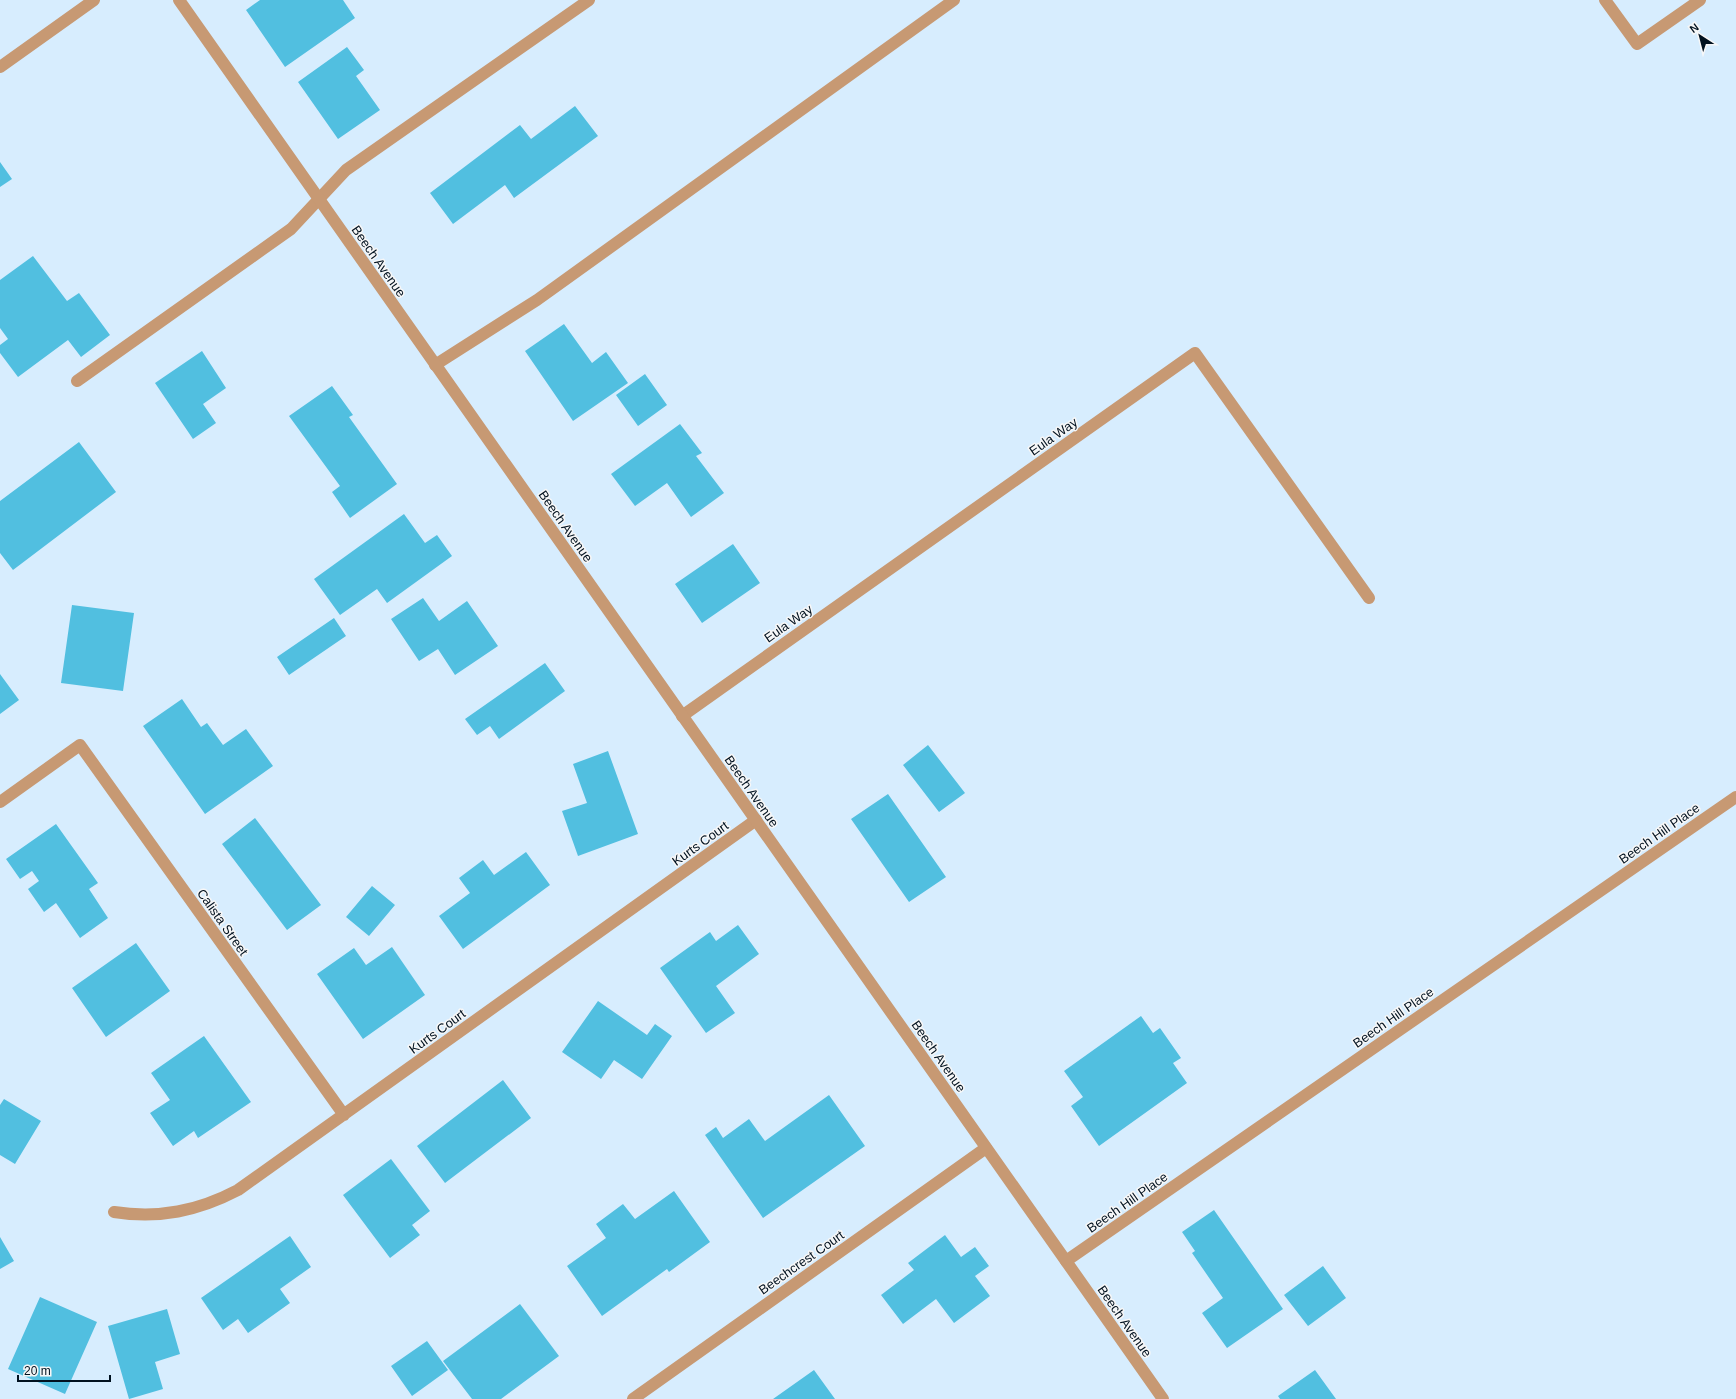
<svg xmlns="http://www.w3.org/2000/svg" width="1736" height="1399" font-family="Helvetica,sans-serif">
<style>
.building{fill:#51bfe0}
.lines{fill:none;stroke-linecap:round;stroke-linejoin:round}
.service{stroke:#c79973;stroke-width:12}
.minor{stroke:#c79973;stroke-width:12}
.tertiary{stroke:#c79973;stroke-width:12}
.labels{text-anchor:middle;stroke-width:3;stroke-linejoin:round;paint-order:stroke}
.street-label{font-size:13px;fill:#00111f;stroke:#f7f7f7}
</style>
<rect width="100%" height="100%" fill="#d7edfe"/>
<path class="building" d="M 260,0 L 343,0 L 355,18 L 285,67 L 246,10 Z
M 347,47 L 364,70 L 356,76 L 380,110 L 338,139 L 298,82 Z
M 575,106 L 598,136 L 514,198 L 505,185 L 453,224 L 430,193 L 520,125 L 531,139 Z
M 0,162 L 12,179 L 0,187 Z
M 33,256 L 67,301 L 79,293 L 110,335 L 81,357 L 68,340 L 18,377 L 0,353 L 0,345 L 8,339 L 0,328 L 0,280 Z
M 564,324 L 592,363 L 606,352 L 628,383 L 573,421 L 525,351 Z
M 202,351 L 226,388 L 203,404 L 216,423 L 193,439 L 155,383 Z
M 645,374 L 667,405 L 638,426 L 616,395 Z
M 332,386 L 353,415 L 349,417 L 397,484 L 350,518 L 332,492 L 340,486 L 289,416 Z
M 680,424 L 702,453 L 696,456 L 724,493 L 691,517 L 667,483 L 635,506 L 611,474 Z
M 79,442 L 116,492 L 13,570 L 0,553 L 0,501 Z
M 404,514 L 425,543 L 437,535 L 452,556 L 387,603 L 377,589 L 340,615 L 314,579 Z
M 733,544 L 760,583 L 702,623 L 675,584 Z
M 423,598 L 439,621 L 467,601 L 498,646 L 455,675 L 438,649 L 419,661 L 391,619 Z
M 72,605 L 134,613 L 123,691 L 61,683 Z
M 334,618 L 346,636 L 289,675 L 277,657 Z
M 545,663 L 565,691 L 499,739 L 490,726 L 477,735 L 465,719 Z
M 0,674 L 19,700 L 0,714 Z
M 182,699 L 201,727 L 207,723 L 223,745 L 246,729 L 273,766 L 205,814 L 143,726 Z
M 928,745 L 965,793 L 939,812 L 903,765 Z
M 608,751 L 638,834 L 578,856 L 562,811 L 587,803 L 573,764 Z
M 888,794 L 946,877 L 909,902 L 851,819 Z
M 255,818 L 321,905 L 287,930 L 222,844 Z
M 56,824 L 98,883 L 89,889 L 108,918 L 80,938 L 56,903 L 44,912 L 28,889 L 39,881 L 32,871 L 20,879 L 6,859 Z
M 526,852 L 550,885 L 463,949 L 439,916 L 470,893 L 459,878 L 483,860 L 494,875 Z
M 372,886 L 395,905 L 369,936 L 346,917 Z
M 738,925 L 759,954 L 716,986 L 735,1013 L 706,1033 L 660,968 L 710,932 L 716,941 Z
M 136,943 L 170,991 L 106,1037 L 72,988 Z
M 392,947 L 425,995 L 363,1039 L 317,974 L 354,948 L 366,965 Z
M 598,1001 L 647,1035 L 655,1024 L 672,1036 L 642,1079 L 614,1060 L 601,1079 L 562,1052 Z
M 1141,1016 L 1153,1033 L 1160,1028 L 1181,1058 L 1173,1063 L 1187,1083 L 1099,1146 L 1071,1106 L 1083,1097 L 1064,1071 Z
M 204,1036 L 251,1102 L 198,1138 L 194,1131 L 173,1146 L 150,1113 L 170,1100 L 151,1073 Z
M 503,1080 L 531,1118 L 445,1183 L 417,1146 Z
M 829,1095 L 865,1146 L 763,1218 L 705,1135 L 716,1127 L 723,1138 L 749,1119 L 765,1141 Z
M 4,1099 L 41,1121 L 15,1164 L 0,1155 L 0,1105 Z
M 391,1159 L 430,1211 L 412,1225 L 420,1235 L 390,1258 L 343,1195 Z
M 674,1191 L 710,1242 L 669,1272 L 667,1269 L 602,1316 L 567,1266 L 606,1238 L 596,1224 L 623,1204 L 635,1219 Z
M 1214,1210 L 1283,1309 L 1227,1348 L 1202,1313 L 1223,1298 L 1192,1253 L 1195,1251 L 1182,1232 Z
M 945,1235 L 961,1257 L 975,1247 L 989,1266 L 975,1276 L 990,1296 L 954,1323 L 936,1299 L 903,1324 L 881,1295 L 914,1270 L 908,1263 Z
M 290,1236 L 311,1267 L 280,1289 L 290,1303 L 248,1333 L 238,1319 L 223,1330 L 201,1298 Z
M 0,1237 L 14,1261 L 0,1269 Z
M 1323,1266 L 1346,1298 L 1308,1326 L 1284,1295 Z
M 40,1297 L 97,1322 L 65,1394 L 8,1369 Z
M 520,1304 L 559,1356 L 501,1399 L 472,1399 L 443,1361 Z
M 167,1309 L 180,1354 L 155,1362 L 163,1389 L 129,1399 L 108,1326 Z
M 427,1341 L 448,1370 L 412,1396 L 391,1366 Z
M 814,1370 L 835,1399 L 773,1399 Z
M 1315,1370 L 1336,1399 L 1280,1399 L 1278,1396 Z"/>
<g class="lines">
<path class="service" d="M 1605,0 L 1637,44 L 1700,0
M 435,365 L 537,300 L 954,0"/>
<path class="minor" d="M 0,67 L 94,0
M 77,381 L 291,229 L 346,170 L 589,0
M 682,716 L 1195,353 L 1369,598
M 0,802 L 80,745 L 344,1115
M 114,1212 C 159,1219 198,1211 238,1190 L 756,820
M 1066,1261 L 1736,797
M 633,1399 L 986,1148"/>
<path class="tertiary" d="M 179,0 L 1163,1399"/>
</g>
<g class="labels">
<g class="street-label">
<text transform="translate(379 261) rotate(55)" y="5">Beech Avenue</text>
<text transform="translate(1053 436) rotate(-35)" y="5">Eula Way</text>
<text transform="translate(566 526) rotate(55)" y="5">Beech Avenue</text>
<text transform="translate(788 623) rotate(-35)" y="5">Eula Way</text>
<text transform="translate(752 791) rotate(55)" y="5">Beech Avenue</text>
<text transform="translate(1659 833) rotate(-35)" y="5">Beech Hill Place</text>
<text transform="translate(700 843) rotate(-36)" y="5">Kurts Court</text>
<text transform="translate(223 922) rotate(55)" y="5">Calista Street</text>
<text transform="translate(1393 1017) rotate(-35)" y="5">Beech Hill Place</text>
<text transform="translate(437 1031) rotate(-36)" y="5">Kurts Court</text>
<text transform="translate(939 1056) rotate(55)" y="5">Beech Avenue</text>
<text transform="translate(1127 1202) rotate(-35)" y="5">Beech Hill Place</text>
<text transform="translate(801 1262) rotate(-35)" y="5">Beechcrest Court</text>
<text transform="translate(1125 1321) rotate(55)" y="5">Beech Avenue</text>
</g>
</g>
<g transform="translate(1700 36) rotate(324)" stroke="#f7f7f7" stroke-width="3" paint-order="stroke">
<path d="M0-3L7 15L0 10L-7 15Z" fill="#00111f"/>
<text y="-6" font-size="11" font-weight="bold" text-anchor="middle" fill="#00111f">N</text>
</g>
<path d="M18 1375v6h92v-6" fill="none" stroke="#00111f" stroke-width="2"/>
<text x="24" y="1375" font-size="12" fill="#00111f" stroke="#f7f7f7" stroke-width="3" paint-order="stroke">20 m</text>
</svg>
